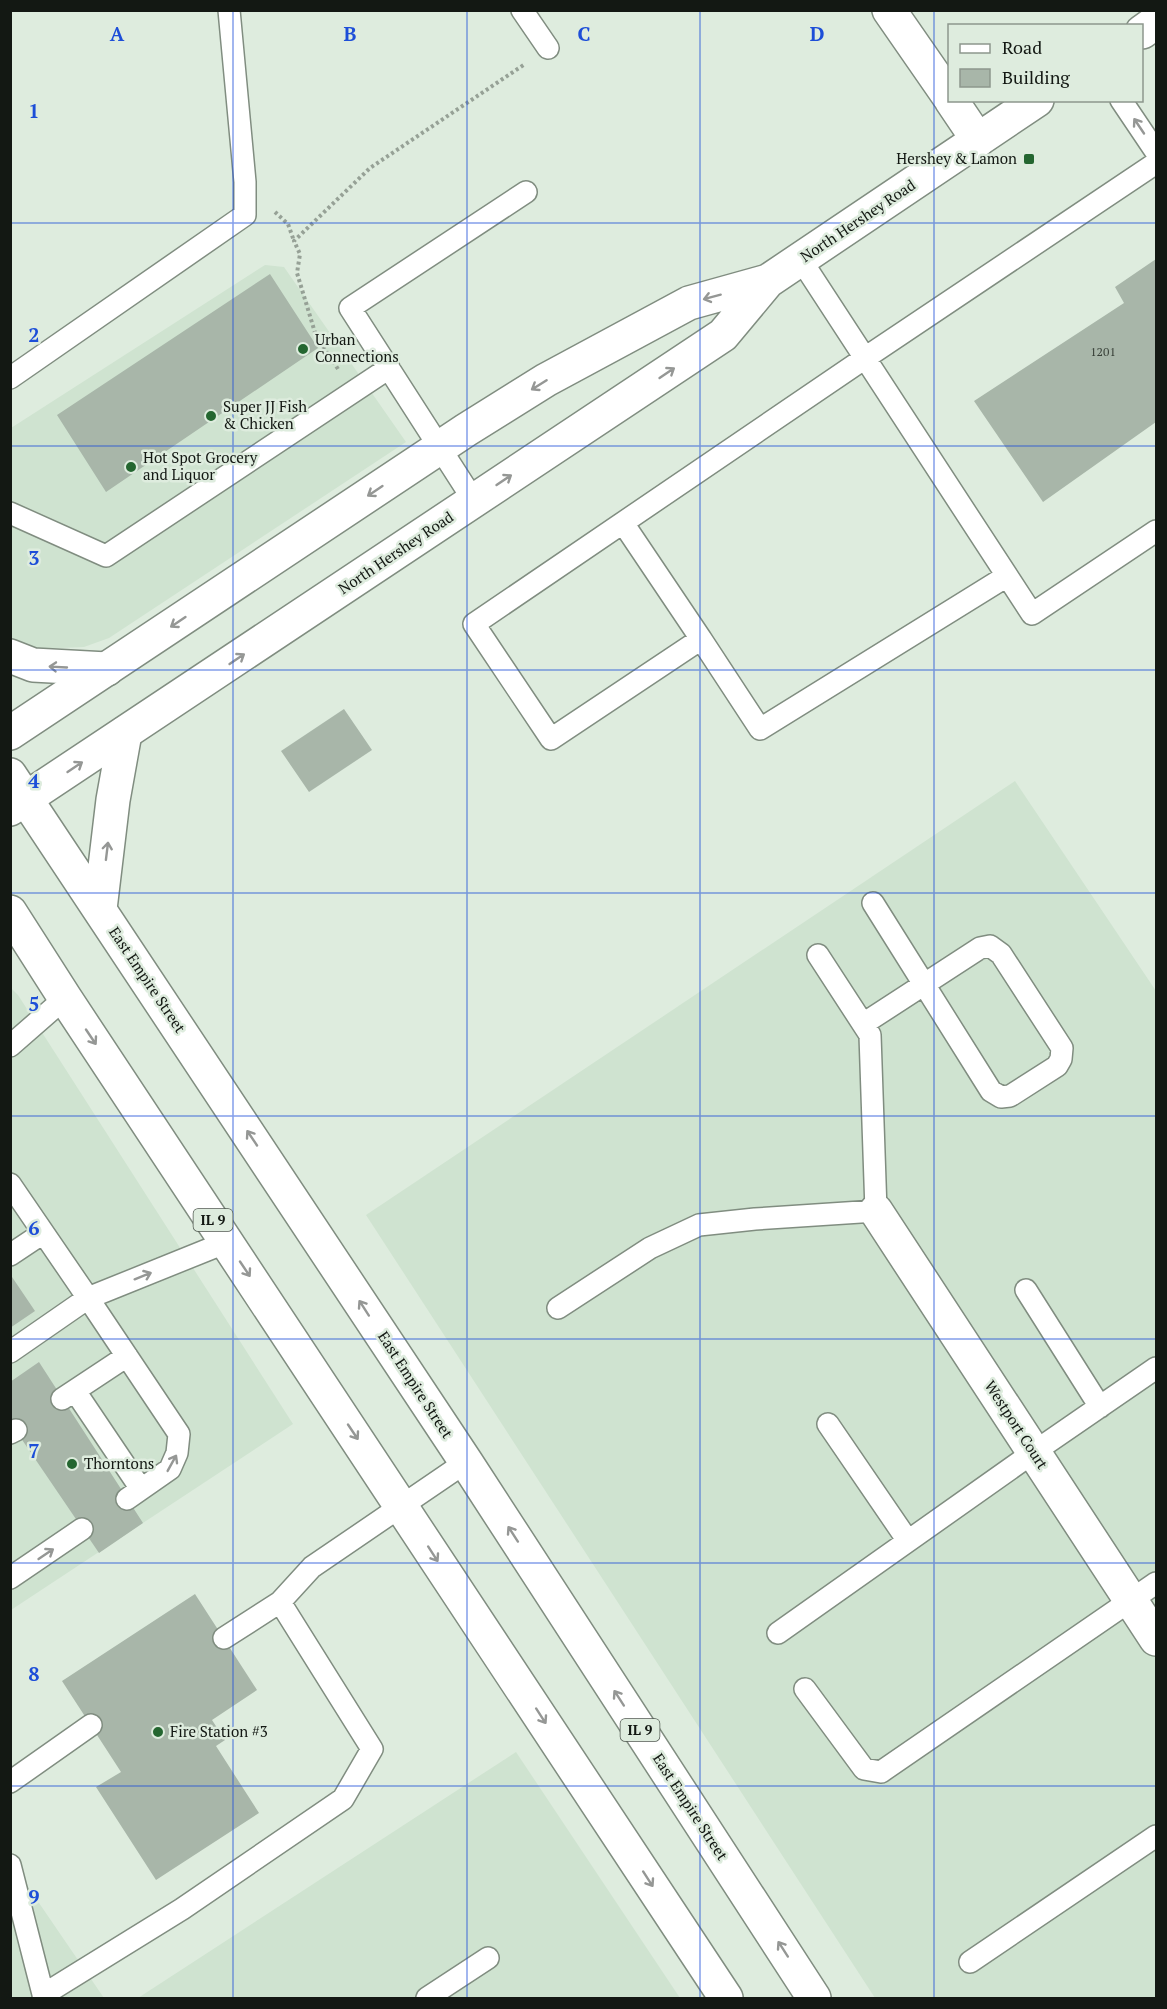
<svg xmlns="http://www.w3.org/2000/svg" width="1167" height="2009" font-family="'PT Serif',serif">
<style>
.built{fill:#cfe3d0}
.building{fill:#a8b6a9}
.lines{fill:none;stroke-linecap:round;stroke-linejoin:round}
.lane-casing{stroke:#808d80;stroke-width:24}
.street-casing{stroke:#808d80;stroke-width:36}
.secondary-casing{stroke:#808d80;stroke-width:36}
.primary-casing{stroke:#808d80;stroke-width:36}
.path{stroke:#96a196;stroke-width:4;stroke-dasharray:3 3;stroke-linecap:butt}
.lane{stroke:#fff;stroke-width:21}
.street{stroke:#fff;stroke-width:33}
.secondary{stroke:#fff;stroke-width:33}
.primary{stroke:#fff;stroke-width:33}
.oneway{stroke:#959795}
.grid{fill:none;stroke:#1d4ed8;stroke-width:1.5;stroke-opacity:0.55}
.poi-dot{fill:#246630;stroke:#deecde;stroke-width:2}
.labels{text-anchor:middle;stroke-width:5;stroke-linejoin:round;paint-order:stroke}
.number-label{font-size:12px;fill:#384038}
.shield{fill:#deecde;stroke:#505850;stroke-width:1.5}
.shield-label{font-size:14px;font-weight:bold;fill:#131813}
.poi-label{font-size:15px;fill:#131813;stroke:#deecde;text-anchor:start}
.street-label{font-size:15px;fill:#131813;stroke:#deecde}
.grid-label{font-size:20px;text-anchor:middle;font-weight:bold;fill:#1d4ed8;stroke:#deecde;stroke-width:5;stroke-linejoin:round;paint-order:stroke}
</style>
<rect width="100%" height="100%" fill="#deecde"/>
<path class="built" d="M 265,265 L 284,267 L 406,442 L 109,638 L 84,647 L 37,649 L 11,645 L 11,428 Z
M 1015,781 L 1156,991 L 1156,1998 L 875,1998 L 366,1215 Z
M 11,988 L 18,995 L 293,1424 L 11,1610 Z
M 516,1752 L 680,1998 L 138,1998 Z
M 11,1862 L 104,1998 L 11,1998 Z"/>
<path class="building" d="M 1156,259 L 1156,422 L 1043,502 L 974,401 L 1124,303 L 1115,287 Z
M 270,274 L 318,348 L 106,492 L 57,415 Z
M 344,709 L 372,750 L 309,792 L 281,751 Z
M 10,1274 L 35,1311 L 10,1328 Z
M 39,1362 L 143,1523 L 99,1553 L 10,1422 L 10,1382 Z
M 195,1594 L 257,1690 L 212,1720 L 225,1740 L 216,1746 L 259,1813 L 156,1880 L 96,1787 L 121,1772 L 62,1681 Z"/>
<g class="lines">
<defs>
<path id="lane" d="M 522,10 L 548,48
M 1121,100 L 1156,152
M 801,260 L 1032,614 L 1156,531
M 10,378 L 245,215 L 245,182 L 229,10
M 474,501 L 350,308 L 526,192
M 10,513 L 106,556 L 389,368
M 623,523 L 701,639
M 1007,576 L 760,729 L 701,639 L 551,739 L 474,624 L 865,358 L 1156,163
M 863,1024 L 980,948 L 990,946 L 1001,954 L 1062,1048 L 1061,1059 L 1057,1066 L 1010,1096 L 1001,1097 L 991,1091 L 873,903
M 10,1046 L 65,998
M 10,1184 L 88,1298 L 10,1352
M 10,1255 L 43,1233
M 1026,1290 L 1100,1407
M 558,1308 L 650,1248 L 699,1225 L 755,1219 L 876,1211 L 870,1035 L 818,955
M 75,1391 L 141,1489
M 62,1399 L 127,1356
M 828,1424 L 908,1541
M 10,1433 L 16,1430
M 127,1499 L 170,1469 L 177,1453 L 179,1434 L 88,1298 L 227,1242
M 10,1578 L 82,1529
M 778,1633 L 1034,1452 L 1156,1368
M 224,1638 L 280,1602 L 312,1567 L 466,1462
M 805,1689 L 864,1769 L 881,1772 L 1156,1583
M 10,1782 L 91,1725
M 10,1865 L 44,1998
M 970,1962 L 1156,1836
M 43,1995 L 182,1909 L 343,1799 L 372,1749 L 280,1602
M 427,1998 L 488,1958"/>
<path id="street" d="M 889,10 L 950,98
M 951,100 L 978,140
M 876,1211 L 1156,1639"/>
<path id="secondary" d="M 1142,32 L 1156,22
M 10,733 L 466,430 L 546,380 L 689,303 L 768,281
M 10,809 L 723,335 L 768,281 L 1037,100"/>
<path id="primary" d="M 10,656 L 33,665 L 107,669
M 10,775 L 466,1462 L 814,1998
M 100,909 L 113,800 L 125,733
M 10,912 L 65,998 L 726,1998"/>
</defs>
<use href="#lane" class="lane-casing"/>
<use href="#street" class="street-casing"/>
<use href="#secondary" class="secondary-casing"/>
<use href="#primary" class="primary-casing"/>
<path class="path" d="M 275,212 L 288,224 L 294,241
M 338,369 L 316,336 L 297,273 L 300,254 L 294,241 L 370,168 L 525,64"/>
<use href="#lane" class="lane"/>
<use href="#street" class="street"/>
<use href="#secondary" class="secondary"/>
<use href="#primary" class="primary"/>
</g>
<defs><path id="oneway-shaft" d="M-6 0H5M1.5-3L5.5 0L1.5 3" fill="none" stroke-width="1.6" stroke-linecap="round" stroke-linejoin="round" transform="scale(1.5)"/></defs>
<g class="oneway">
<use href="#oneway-shaft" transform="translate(1139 126) rotate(-124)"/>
<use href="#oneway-shaft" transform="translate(712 297) rotate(165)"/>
<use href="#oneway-shaft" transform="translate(667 373) rotate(-34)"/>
<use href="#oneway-shaft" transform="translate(539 385) rotate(148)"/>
<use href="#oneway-shaft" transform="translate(504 480) rotate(-34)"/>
<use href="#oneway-shaft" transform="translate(375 491) rotate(146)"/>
<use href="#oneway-shaft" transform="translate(178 622) rotate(146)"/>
<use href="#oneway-shaft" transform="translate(237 659) rotate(-34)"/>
<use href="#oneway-shaft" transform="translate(58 667) rotate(-177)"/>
<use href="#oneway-shaft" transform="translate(75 767) rotate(-34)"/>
<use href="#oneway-shaft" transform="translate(107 851) rotate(-83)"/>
<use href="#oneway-shaft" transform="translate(91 1037) rotate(56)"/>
<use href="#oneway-shaft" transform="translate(252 1138) rotate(-124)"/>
<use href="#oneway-shaft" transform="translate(245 1269) rotate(56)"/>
<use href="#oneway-shaft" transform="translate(143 1276) rotate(-22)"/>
<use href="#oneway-shaft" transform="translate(364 1308) rotate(-123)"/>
<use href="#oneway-shaft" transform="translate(353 1432) rotate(56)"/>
<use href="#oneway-shaft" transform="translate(172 1463) rotate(-61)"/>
<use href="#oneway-shaft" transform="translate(513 1534) rotate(-123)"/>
<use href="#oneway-shaft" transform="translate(46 1554) rotate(-34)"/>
<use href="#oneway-shaft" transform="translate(433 1554) rotate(57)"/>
<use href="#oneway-shaft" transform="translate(619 1698) rotate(-123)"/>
<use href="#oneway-shaft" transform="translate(541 1716) rotate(57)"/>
<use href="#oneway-shaft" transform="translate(648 1879) rotate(57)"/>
<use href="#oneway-shaft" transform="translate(783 1949) rotate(-123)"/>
</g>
<path class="grid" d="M 233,10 L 233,1998M 467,10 L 467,1998M 700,10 L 700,1998M 934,10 L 934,1998M 10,223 L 1156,223M 10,446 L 1156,446M 10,670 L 1156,670M 10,893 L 1156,893M 10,1116 L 1156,1116M 10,1339 L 1156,1339M 10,1563 L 1156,1563M 10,1786 L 1156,1786"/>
<g class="poi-dot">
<rect x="1023" y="153" width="12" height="12" rx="3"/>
<circle cx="303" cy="349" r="6"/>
<circle cx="211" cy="416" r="6"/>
<circle cx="131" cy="467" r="6"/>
<circle cx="72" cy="1464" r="6"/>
<circle cx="158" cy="1732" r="6"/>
</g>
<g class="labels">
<g class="number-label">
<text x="1103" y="356">1201</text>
</g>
<g class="shield">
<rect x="193.5" y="1209" width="39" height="22" rx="4.5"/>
<rect x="620.5" y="1719" width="39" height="22" rx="4.5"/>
</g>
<g class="shield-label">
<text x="213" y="1225">IL 9</text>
<text x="640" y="1735">IL 9</text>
</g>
<g class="poi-label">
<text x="1017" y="164" text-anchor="end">Hershey &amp; Lamon</text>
<text x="315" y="345">Urban<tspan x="315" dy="17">Connections</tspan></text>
<text x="223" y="412">Super JJ Fish<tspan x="223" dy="17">&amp; Chicken</tspan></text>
<text x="143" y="463">Hot Spot Grocery<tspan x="143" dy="17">and Liquor</tspan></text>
<text x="84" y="1469">Thorntons</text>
<text x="170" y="1737">Fire Station #3</text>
</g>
<g class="street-label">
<text transform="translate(858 221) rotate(-34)" y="5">North Hershey Road</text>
<text transform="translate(396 553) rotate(-34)" y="5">North Hershey Road</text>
<text transform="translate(147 980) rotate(56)" y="5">East Empire Street</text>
<text transform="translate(415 1385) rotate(57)" y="5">East Empire Street</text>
<text transform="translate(1016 1425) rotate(57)" y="5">Westport Court</text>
<text transform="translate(690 1807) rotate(57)" y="5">East Empire Street</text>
</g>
</g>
<g class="grid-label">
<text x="117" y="41">A</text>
<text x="350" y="41">B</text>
<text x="584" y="41">C</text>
<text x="817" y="41">D</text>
<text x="34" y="118">1</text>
<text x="34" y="342">2</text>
<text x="34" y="565">3</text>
<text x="34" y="788">4</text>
<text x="34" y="1011">5</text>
<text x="34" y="1235">6</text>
<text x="34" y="1458">7</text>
<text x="34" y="1681">8</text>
<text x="34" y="1904">9</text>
</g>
<rect width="1167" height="2009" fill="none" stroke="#131813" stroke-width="24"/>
<rect x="948" y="24" width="195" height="78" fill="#deecde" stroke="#8d978d" stroke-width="1.5"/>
<rect x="960" y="44" width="30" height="9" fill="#ffffff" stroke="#8d978d" stroke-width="1.5"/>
<text x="1002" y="54" font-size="18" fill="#131813">Road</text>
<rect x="960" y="69" width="30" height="18" fill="#a8b6a9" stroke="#8d978d" stroke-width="1.5"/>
<text x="1002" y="84" font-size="18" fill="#131813">Building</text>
</svg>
